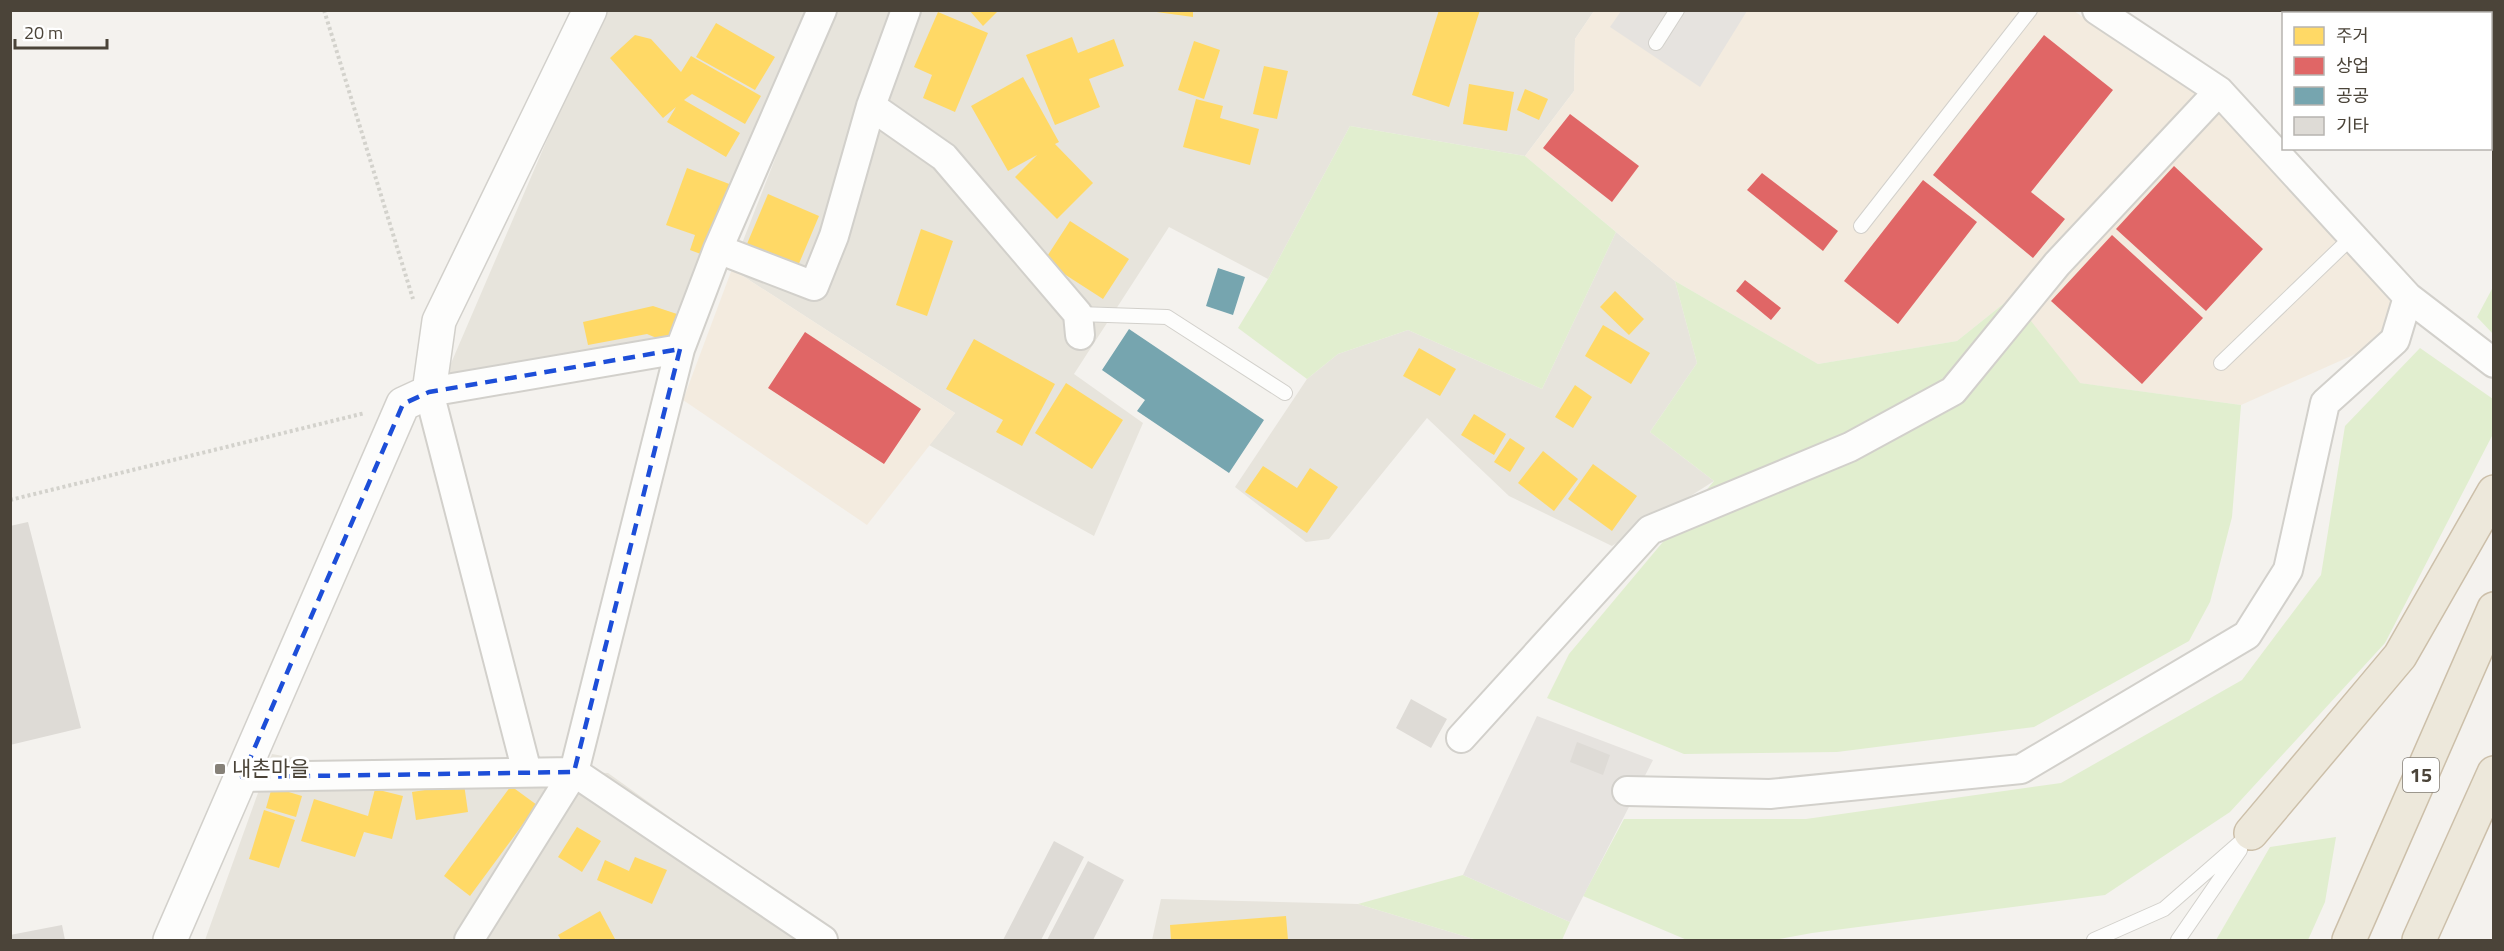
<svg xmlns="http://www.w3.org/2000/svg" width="2504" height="951" font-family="'Titillium Web','Noto Sans KR',sans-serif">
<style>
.residential{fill:#e7e4dc}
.commercial{fill:#f3ebdf}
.green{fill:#e1eecf}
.parking{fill:#e6e3df}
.homes{fill:#ffd966}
.shops{fill:#e06666}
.public{fill:#76a5af}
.building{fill:#dedbd6}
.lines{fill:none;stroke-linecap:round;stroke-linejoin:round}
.service-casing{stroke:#d2d0cb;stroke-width:16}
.minor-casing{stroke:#d2d0cb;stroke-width:32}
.tertiary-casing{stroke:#d2d0cb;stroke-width:36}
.motorway-casing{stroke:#ccbfa9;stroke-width:36}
.path{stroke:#d3d2cc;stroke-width:4;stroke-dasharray:3 3;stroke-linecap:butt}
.service{stroke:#fdfdfc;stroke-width:14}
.minor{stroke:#fdfdfc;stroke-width:28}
.tertiary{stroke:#fdfdfc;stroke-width:33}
.motorway{stroke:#ede8db;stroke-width:33}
.marked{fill:none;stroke:#1d4ed8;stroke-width:4.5;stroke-dasharray:12 8;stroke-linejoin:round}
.poi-dot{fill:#868178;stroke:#fff;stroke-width:2}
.labels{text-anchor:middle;stroke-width:6;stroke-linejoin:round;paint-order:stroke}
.shield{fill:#fff;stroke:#817c74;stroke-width:1.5}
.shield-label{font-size:20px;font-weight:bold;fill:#4b4439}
.poi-label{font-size:21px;fill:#4b4439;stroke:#fff;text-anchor:start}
</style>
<rect width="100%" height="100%" fill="#f4f2ee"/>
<path class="residential" d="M 608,11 L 809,11 L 674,342 L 446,375 L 577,70 Z
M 833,11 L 1594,11 L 1575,39 L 1574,91 L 1525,156 L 1350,126 L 1268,279 L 1169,227 L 1074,374 L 1143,423 L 1094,536 L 929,445 L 955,413 L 732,269 Z
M 1616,232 L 1675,281 L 1697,363 L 1650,432 L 1714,481 L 1612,546 L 1509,496 L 1427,418 L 1329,539 L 1306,542 L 1235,487 L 1307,379 L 1338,354 L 1408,330 L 1542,389 Z
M 272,754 L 311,761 L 608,773 L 841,940 L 205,940 Z
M 1161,899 L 1358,904 L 1477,940 L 1152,940 Z"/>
<path class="commercial" d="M 1594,11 L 2074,11 L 2221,109 L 2400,300 L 2378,344 L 2241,405 L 2079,383 L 2012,297 L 1957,341 L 1818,364 L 1675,281 L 1525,156 L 1574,91 L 1575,39 Z
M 732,269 L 955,413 L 867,525 L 683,400 Z"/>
<path class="green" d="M 1350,126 L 1525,156 L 1616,232 L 1542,389 L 1408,330 L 1338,354 L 1307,379 L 1238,328 L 1268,279 Z
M 1675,281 L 1818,364 L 1957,341 L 2012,297 L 2080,383 L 2241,405 L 2232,517 L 2210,602 L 2189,641 L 2034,727 L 1837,752 L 1684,754 L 1547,698 L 1569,654 L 1714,481 L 1650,432 L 1697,363 Z
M 2493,287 L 2493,334 L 2477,317 Z
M 2420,348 L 2493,399 L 2493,434 L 2385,643 L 2230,812 L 2105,895 L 1812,933 L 1774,940 L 1687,940 L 1583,896 L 1624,819 L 1806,819 L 2061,783 L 2242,680 L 2321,575 L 2345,426 Z
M 2336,837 L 2325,902 L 2308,940 L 2216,940 L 2270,847 Z
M 1463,875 L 1570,922 L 1562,940 L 1477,940 L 1358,904 Z"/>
<path class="parking" d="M 1621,11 L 1747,11 L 1700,87 L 1610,27 Z
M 1537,716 L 1653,760 L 1570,922 L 1463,875 Z"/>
<path class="homes" d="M 969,10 L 999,10 L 983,26 Z
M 1142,10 L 1193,10 L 1193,17 Z
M 1439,10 L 1480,10 L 1449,107 L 1412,95 Z
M 938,12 L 988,33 L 955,112 L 923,98 L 932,75 L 914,67 Z
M 716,23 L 775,57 L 755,90 L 696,57 Z
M 635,35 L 651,39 L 681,72 L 691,56 L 761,96 L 745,124 L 692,94 L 684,100 L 740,133 L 726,157 L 667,122 L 676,107 L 663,118 L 610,58 Z
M 1072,37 L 1078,53 L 1114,39 L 1124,66 L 1089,79 L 1100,107 L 1055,125 L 1026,55 Z
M 1194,41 L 1220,50 L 1204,99 L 1178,90 Z
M 1264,66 L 1288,71 L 1277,119 L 1253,114 Z
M 1023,77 L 1059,142 L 1055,144 L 1093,183 L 1057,219 L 1015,177 L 1037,155 L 1008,171 L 971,106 Z
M 1469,84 L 1514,92 L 1507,131 L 1463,124 Z
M 1525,89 L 1548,99 L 1539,120 L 1517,110 Z
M 1196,99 L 1223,106 L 1220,118 L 1259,129 L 1250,165 L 1183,147 Z
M 687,168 L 732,185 L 706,256 L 690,250 L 695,235 L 666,225 Z
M 768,194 L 819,216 L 795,273 L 744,251 Z
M 1070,221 L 1129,259 L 1103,299 L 1044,261 Z
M 921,229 L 953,241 L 927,316 L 896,305 Z
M 1615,291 L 1644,319 L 1629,335 L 1600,307 Z
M 653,306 L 680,315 L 666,342 L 647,334 L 588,345 L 583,322 Z
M 1603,325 L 1650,353 L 1631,384 L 1585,356 Z
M 974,339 L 1055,384 L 1022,446 L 996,432 L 1003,420 L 946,389 Z
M 1419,348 L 1456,369 L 1440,396 L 1403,376 Z
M 1066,383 L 1123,420 L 1092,469 L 1035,433 Z
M 1575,385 L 1592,397 L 1573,428 L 1555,417 Z
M 1474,414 L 1506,434 L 1494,455 L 1461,435 Z
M 1510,438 L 1525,448 L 1510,472 L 1494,462 Z
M 1543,451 L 1578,479 L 1554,511 L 1518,483 Z
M 1593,464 L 1637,496 L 1612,531 L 1568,499 Z
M 1263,466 L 1297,488 L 1310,468 L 1338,487 L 1307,533 L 1245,492 Z
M 464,784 L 468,812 L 416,820 L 412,792 Z
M 511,786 L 537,805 L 470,896 L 444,876 Z
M 272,787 L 302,796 L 296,817 L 266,808 Z
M 375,789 L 403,796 L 392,839 L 364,832 L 355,857 L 301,841 L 314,799 L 368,816 Z
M 264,810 L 295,820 L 279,868 L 249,859 Z
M 577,827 L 601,841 L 582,872 L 558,857 Z
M 635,857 L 667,870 L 652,904 L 597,880 L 605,860 L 629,871 Z
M 600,911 L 615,939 L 561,940 L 558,935 Z
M 1286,916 L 1288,940 L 1171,940 L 1170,925 Z"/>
<path class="shops" d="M 2044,35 L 2113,90 L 2031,192 L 2065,219 L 2033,258 L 1933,175 Z
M 1570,114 L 1639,166 L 1612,202 L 1543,148 Z
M 2174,166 L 2263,249 L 2206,311 L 2116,229 Z
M 1762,173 L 1838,231 L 1823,251 L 1747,190 Z
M 1923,180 L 1977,222 L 1898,324 L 1844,281 Z
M 2112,235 L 2203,318 L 2142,384 L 2051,301 Z
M 1745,280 L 1781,308 L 1771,320 L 1736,291 Z
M 805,332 L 921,409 L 884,464 L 768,388 Z"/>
<path class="public" d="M 1218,268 L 1245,277 L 1233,315 L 1206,306 Z
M 1129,329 L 1264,420 L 1229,473 L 1137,411 L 1145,400 L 1102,370 Z"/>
<path class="building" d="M 28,522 L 81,728 L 10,745 L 10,526 Z
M 1411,699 L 1447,719 L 1431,748 L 1396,728 Z
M 1577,742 L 1610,755 L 1603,775 L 1570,762 Z
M 1054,841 L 1084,857 L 1041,940 L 1003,940 Z
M 1088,861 L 1124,880 L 1093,940 L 1047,940 Z
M 62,925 L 65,940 L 10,940 L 10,935 Z"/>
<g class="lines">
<defs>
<path id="service" d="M 1656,43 L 1677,10
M 1861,226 L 2030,10
M 1078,314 L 1167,317 L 1285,393
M 2221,363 L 2353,236
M 2094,940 L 2164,909 L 2251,833
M 2178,940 L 2240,850"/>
<path id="minor" d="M 871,106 L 944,157 L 1078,314 L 1080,335
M 718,249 L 814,286 L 834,236 L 871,106 L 906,10
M 2408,297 L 2494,363
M 1461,738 L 1650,530 L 1850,447 L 1953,391 L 2057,264 L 2219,91
M 527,772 L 429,392 L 680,349
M 242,777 L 574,772 L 823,940
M 1627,791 L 1770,794 L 2021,769 L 2247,635 L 2288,570 L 2325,403 L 2395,340 L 2408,297 L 2219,91 L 2097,10
M 469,940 L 574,772 L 680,349 L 718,249 L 822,10"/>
<path id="tertiary" d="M 170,940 L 403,404 L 429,392 L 439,321 L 590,10"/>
<path id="motorway" d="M 2251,833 L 2400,656 L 2494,492
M 2349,940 L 2494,609
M 2419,940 L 2494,773"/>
</defs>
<use href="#service" class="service-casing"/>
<use href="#minor" class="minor-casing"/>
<use href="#tertiary" class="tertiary-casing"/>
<use href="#motorway" class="motorway-casing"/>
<path class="path" d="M 324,10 L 413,299
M 10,500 L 365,413"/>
<use href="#service" class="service"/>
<use href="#minor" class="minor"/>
<use href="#tertiary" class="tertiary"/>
<use href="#motorway" class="motorway"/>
</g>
<path class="marked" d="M 680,349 L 574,772 L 242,777 L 403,404 L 429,392 Z"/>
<rect class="poi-dot" x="214" y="763" width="12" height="12" rx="3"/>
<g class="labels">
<rect class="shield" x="2403" y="758" width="36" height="34" rx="4.5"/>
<g class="shield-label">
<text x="2421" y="782">15</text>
</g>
<g class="poi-label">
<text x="232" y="776">내촌마을</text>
</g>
</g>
<rect width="2504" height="951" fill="none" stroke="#4b4439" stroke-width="24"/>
<rect x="2282" y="12" width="210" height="138" fill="#ffffff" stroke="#b7b4b0" stroke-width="1.5"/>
<rect x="2294" y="27" width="30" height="18" fill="#ffd966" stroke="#b7b4b0" stroke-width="1.5"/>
<text x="2336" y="42" font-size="18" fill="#4b4439">주거</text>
<rect x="2294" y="57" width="30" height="18" fill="#e06666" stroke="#b7b4b0" stroke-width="1.5"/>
<text x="2336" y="72" font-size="18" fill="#4b4439">상업</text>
<rect x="2294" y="87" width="30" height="18" fill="#76a5af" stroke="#b7b4b0" stroke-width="1.5"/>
<text x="2336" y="102" font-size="18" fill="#4b4439">공공</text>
<rect x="2294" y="117" width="30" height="18" fill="#dedbd6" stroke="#b7b4b0" stroke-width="1.5"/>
<text x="2336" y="132" font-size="18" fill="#4b4439">기타</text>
<path d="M15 39v9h92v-9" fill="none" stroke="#4b4439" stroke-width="3"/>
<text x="24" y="39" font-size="18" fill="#4b4439" stroke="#ffffff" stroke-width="4.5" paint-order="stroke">20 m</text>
</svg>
